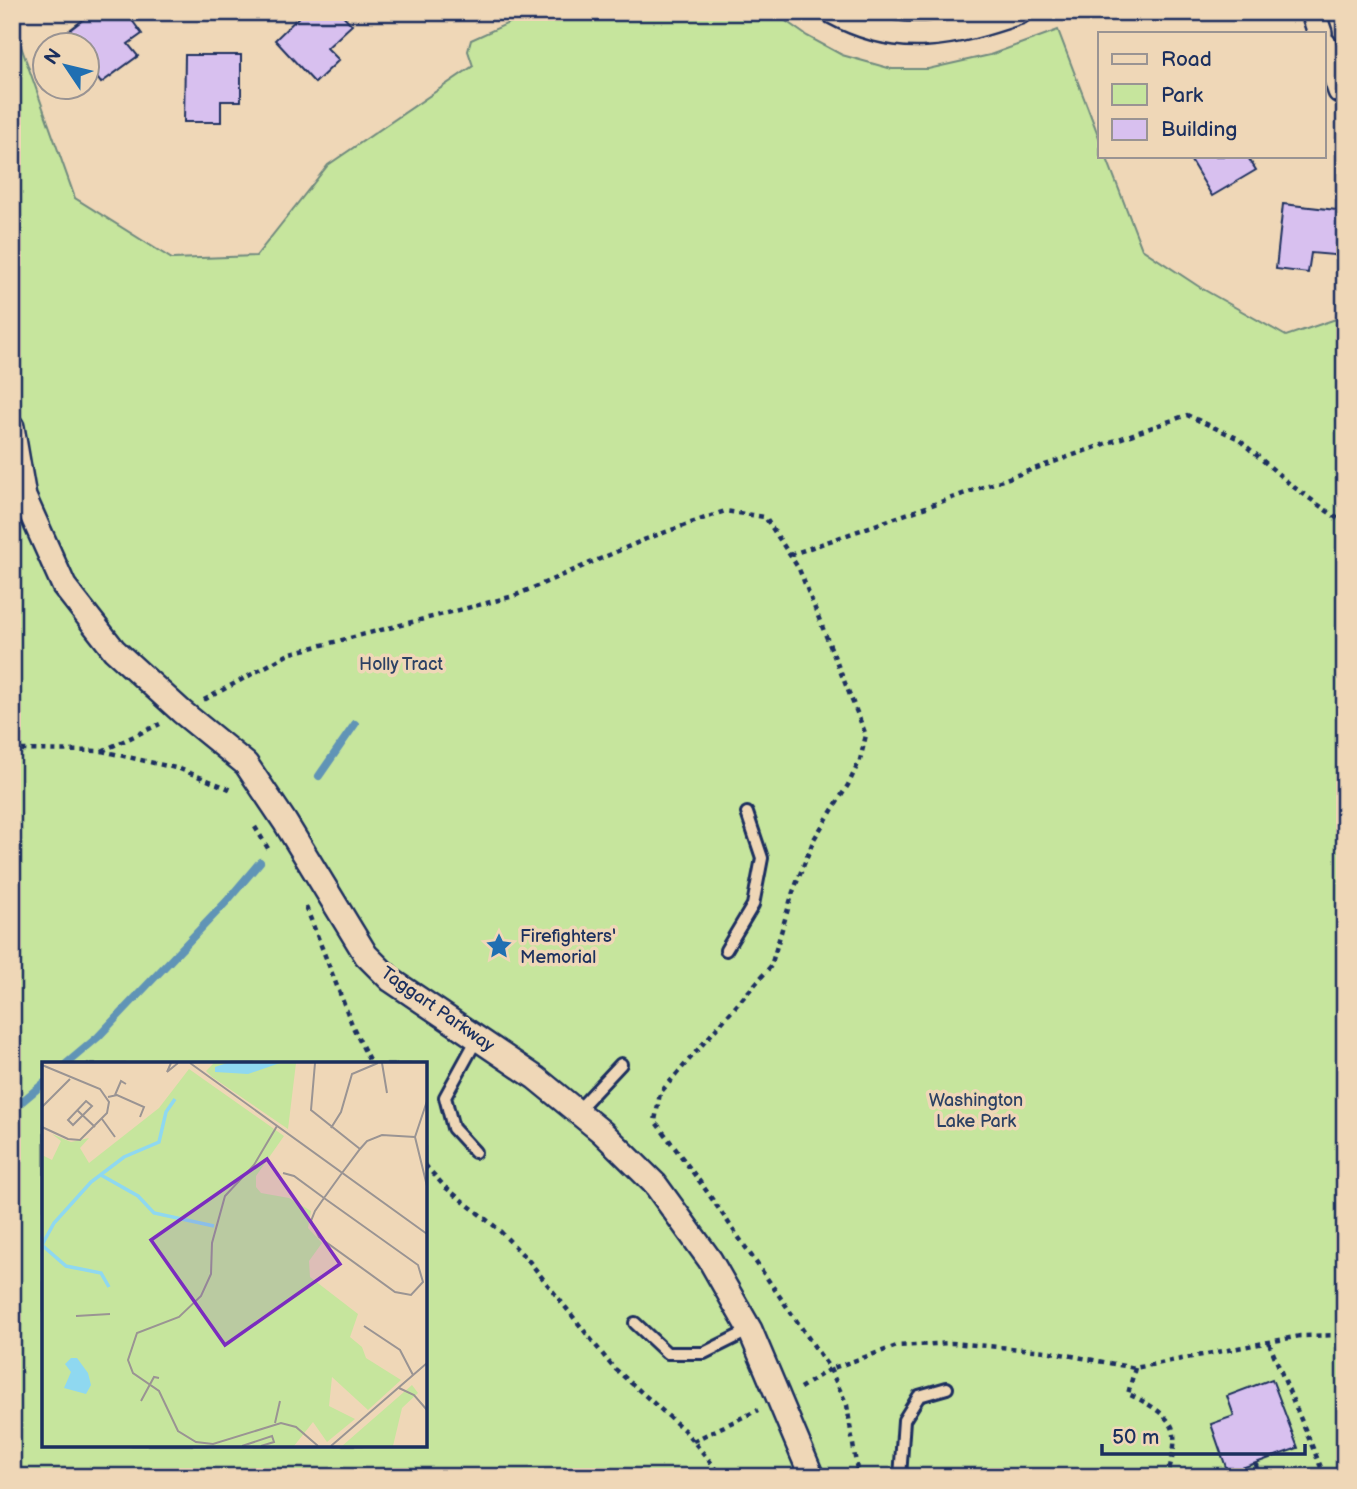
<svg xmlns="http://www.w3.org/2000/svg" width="1357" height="1489" font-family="'Balsamiq Sans',sans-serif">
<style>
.green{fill:#c6e59d;stroke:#708a7e;stroke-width:2;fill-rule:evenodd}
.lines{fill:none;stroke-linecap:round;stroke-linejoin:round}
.stream{stroke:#6194b6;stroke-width:8}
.building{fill:#d8c0ef;stroke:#1b2f5e;stroke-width:2}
.service-casing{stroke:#1b2f5e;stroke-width:16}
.minor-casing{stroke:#1b2f5e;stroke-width:28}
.path{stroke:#1b2f5e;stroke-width:4.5;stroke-dasharray:5 5;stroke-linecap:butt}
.service{stroke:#efd7b7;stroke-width:10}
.minor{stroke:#efd7b7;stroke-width:23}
.labels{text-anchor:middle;stroke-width:7;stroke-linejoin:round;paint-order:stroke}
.park-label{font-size:18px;fill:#2c4164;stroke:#efd7b7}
.poi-label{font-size:18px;fill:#1b2f5e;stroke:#efd7b7;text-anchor:start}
.street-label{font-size:18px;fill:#1b2f5e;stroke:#efd7b7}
.inset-river{fill:none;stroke:#8fd8f0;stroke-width:3.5}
.inset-road{fill:none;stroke:#9a9493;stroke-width:2}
.view{fill:#7b2cbf;fill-opacity:0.15;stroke:#7b2cbf;stroke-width:3.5}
.inset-edge{fill:none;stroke:#1b2f5e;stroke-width:3.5}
</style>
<rect width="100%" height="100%" fill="#efd7b7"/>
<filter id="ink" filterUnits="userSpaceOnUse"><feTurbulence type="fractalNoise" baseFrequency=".0143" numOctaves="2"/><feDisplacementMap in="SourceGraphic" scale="14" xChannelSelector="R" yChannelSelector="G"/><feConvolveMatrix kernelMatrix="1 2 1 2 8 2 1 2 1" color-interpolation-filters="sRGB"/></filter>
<g filter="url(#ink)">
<path class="green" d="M 533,12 L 773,12 L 807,36 L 842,55 L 892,69 L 928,69 L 990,55 L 1058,30 L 1100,140 L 1100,156 L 1106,156 L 1142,249 L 1201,288 L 1286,336 L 1345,316 L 1345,1477 L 12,1477 L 12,21 L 75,198 L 172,259 L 256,256 L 328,165 L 473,66 L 468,51 L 471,40 ZM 44,1064 L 425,1064 L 425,1445 L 44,1445 Z"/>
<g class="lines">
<path class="stream" d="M 319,776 L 355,724
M 66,1064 L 98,1037 L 227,901 L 260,862
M 12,1110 L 44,1083"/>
</g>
<path class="building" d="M 93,12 L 126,12 L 142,34 L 128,44 L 138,56 L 101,83 L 88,65 L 88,46 L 49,46 Z
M 304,12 L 340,12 L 352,25 L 327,48 L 339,60 L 315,83 L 275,40 Z
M 185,55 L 241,55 L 241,101 L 221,101 L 221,122 L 184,122 Z
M 1188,156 L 1247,156 L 1256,170 L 1212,196 Z
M 1283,204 L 1345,211 L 1345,256 L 1311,253 L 1308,273 L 1276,269 Z
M 1272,1379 L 1298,1448 L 1228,1473 L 1211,1424 L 1234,1416 L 1227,1396 Z"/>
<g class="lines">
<defs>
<path id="service" d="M 726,950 L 753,905 L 762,858 L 747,813
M 577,1111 L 621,1064
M 475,1152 L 453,1128 L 445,1097 L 478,1037
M 635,1323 L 667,1353 L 704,1353 L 750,1330
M 900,1477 L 904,1420 L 919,1396 L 947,1388"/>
<path id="minor" d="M 833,12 C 899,48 952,35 1019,12
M 1313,12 L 1320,33
M 1324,44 L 1340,91
M 12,427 L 24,497 L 64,586 L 114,650 L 182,712 L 246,764 L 285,822 L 366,955 L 391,980 L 536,1078 L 602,1132 L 655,1184 L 710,1260 L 750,1330 L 812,1477"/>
</defs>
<use href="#service" class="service-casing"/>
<use href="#minor" class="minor-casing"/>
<path class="path" d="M 790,555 L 1187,415 L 1237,438 L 1291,485 L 1345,524
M 204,700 L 291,653 L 514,596 L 646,539 L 725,511 L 765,517 L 799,569 L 866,735 L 860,760 L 848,785 L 814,839 L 793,892 L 771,966 L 660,1093 L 655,1121 L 703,1186 L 830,1369 L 847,1405 L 858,1477
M 12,747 L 19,750 L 102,751 L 180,769 L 232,790
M 102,751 L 160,724
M 255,827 L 269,850
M 306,907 L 353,1027 L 371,1064
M 425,1165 L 445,1187 L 497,1228 L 529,1261 L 612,1366 L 684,1430 L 723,1477
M 1269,1343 L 1325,1477
M 1135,1368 L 1128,1394 C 1142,1400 1165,1412 1172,1427 C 1178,1441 1171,1463 1167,1477
M 800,1388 L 830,1369 L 897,1346 L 952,1343 L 1046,1351 L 1135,1368 L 1300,1336 L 1345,1335
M 693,1441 L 758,1410
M 1256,1464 L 1258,1477"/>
<use href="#service" class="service"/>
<use href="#minor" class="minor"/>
</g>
</g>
<defs>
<symbol id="sight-bare" viewBox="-9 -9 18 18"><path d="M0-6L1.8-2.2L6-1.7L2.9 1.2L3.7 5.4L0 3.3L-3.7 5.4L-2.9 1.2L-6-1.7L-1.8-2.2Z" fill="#1f6fb2" stroke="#efd7b7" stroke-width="2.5" paint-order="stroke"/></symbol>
</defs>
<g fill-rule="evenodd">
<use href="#sight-bare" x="480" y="927" width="38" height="38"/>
</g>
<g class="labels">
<g class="park-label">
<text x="401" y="670">Holly Tract</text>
<text x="976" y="1106">Washington<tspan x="976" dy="21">Lake Park</tspan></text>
</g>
<g class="poi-label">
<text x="520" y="942">Firefighters'<tspan x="520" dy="21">Memorial</tspan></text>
</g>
<g class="street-label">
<text transform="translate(438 1009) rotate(35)" y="6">Taggart Parkway</text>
</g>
</g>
<g transform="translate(42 1062)">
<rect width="385" height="385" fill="#efd7b7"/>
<path d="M 172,1 L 254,1 L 246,67 L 170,15 L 164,9 ZM 147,7 L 242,74 L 214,114 L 214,125 L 219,131 L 247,136 L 269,149 L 266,166 L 280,181 L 267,199 L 268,215 L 316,252 L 308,275 L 320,285 L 324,296 L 359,318 L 326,348 L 290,315 L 287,344 L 313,357 L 285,380 L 271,360 L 252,384 L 0,384 L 0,93 L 10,98 L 19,79 L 10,72 L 29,80 L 47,76 L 38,86 L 47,101 L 117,46 ZM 370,323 L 376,331 L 360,346 L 351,384 L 300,384 Z" fill="#c6e59d"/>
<path d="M 185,1 L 238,1 L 206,12 L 173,10 L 173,5 ZM 29,296 L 35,296 L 46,311 L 49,323 L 44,332 L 22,326 L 29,310 L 23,302 Z" fill="#8fd8f0"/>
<path class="inset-river" d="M 59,113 L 96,134 L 112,151 L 172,164M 0,183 L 12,161 L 49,120 L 82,95 L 117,80 L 124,50 L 133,37M 1,184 L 24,204 L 59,211 L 67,225"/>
<path class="inset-road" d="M 129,1 L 125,10 L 136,1M 148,1 L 385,172M 273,1 L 269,48 L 318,87M 340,1 L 345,31M 0,3 L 58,27 L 67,40 L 65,51 L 38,78 L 26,77 L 0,65M 73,33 L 79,19 L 84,22M 66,35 L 75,33 L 102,45 L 98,55M 44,39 L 50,44 L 31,63 L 26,58 ZM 385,39 L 373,75 L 385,124M 0,45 L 28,17M 35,48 L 53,65M 60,57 L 73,75M 235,64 L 212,103 L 183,134 L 170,181 L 169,212 L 159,234 L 137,255 L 95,271 L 86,298 L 91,311 L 117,329 L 136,369 L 154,380 L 171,382 L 239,361 L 254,365 L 276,384M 289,66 L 299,50 L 310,12 L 336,1M 241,111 L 252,114 L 282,136 L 376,203 L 381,220 L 369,233 L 353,230 L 277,175 L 269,159 L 273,149 L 282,136 L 300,111 L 318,87 L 325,79 L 340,73 L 373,75M 34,254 L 68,252M 322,264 L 358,288 L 371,313M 357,326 L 372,333 L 385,348M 99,339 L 112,315 L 117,316M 233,361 L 238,339M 200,384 L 230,374 L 232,380 L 219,384M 289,384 L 385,301"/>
<path class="view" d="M 225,97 L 298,202 L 183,283 L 109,178 Z"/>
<rect width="385" height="385" class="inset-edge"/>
</g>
<rect width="1357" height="1489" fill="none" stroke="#efd7b7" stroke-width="42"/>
<rect x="21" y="21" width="1315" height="1447" fill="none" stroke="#1b2f5e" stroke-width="2.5" filter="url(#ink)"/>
<rect x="1098" y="32" width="228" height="126" fill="#efd7b7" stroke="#9a9493" stroke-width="2"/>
<rect x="1112" y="54" width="35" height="10" fill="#efd7b7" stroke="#9a9493" stroke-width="2"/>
<text x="1161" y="66" font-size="21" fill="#1b2f5e">Road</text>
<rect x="1112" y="84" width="35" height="21" fill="#c6e59d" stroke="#9a9493" stroke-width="2"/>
<text x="1161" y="102" font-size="21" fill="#1b2f5e">Park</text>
<rect x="1112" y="119" width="35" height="21" fill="#d8c0ef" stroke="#9a9493" stroke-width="2"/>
<text x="1161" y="136" font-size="21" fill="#1b2f5e">Building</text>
<g transform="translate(66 66) rotate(305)"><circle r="33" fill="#efd7b7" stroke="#9a9493" stroke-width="2"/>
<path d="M0-5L12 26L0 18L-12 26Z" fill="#1f6fb2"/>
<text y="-10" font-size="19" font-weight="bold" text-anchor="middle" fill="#1b2f5e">N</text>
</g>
<path d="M1102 1444v10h203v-10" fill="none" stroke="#1b2f5e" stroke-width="3.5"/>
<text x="1112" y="1444" font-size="21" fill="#1b2f5e" stroke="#efd7b7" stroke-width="5" paint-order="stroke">50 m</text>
</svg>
